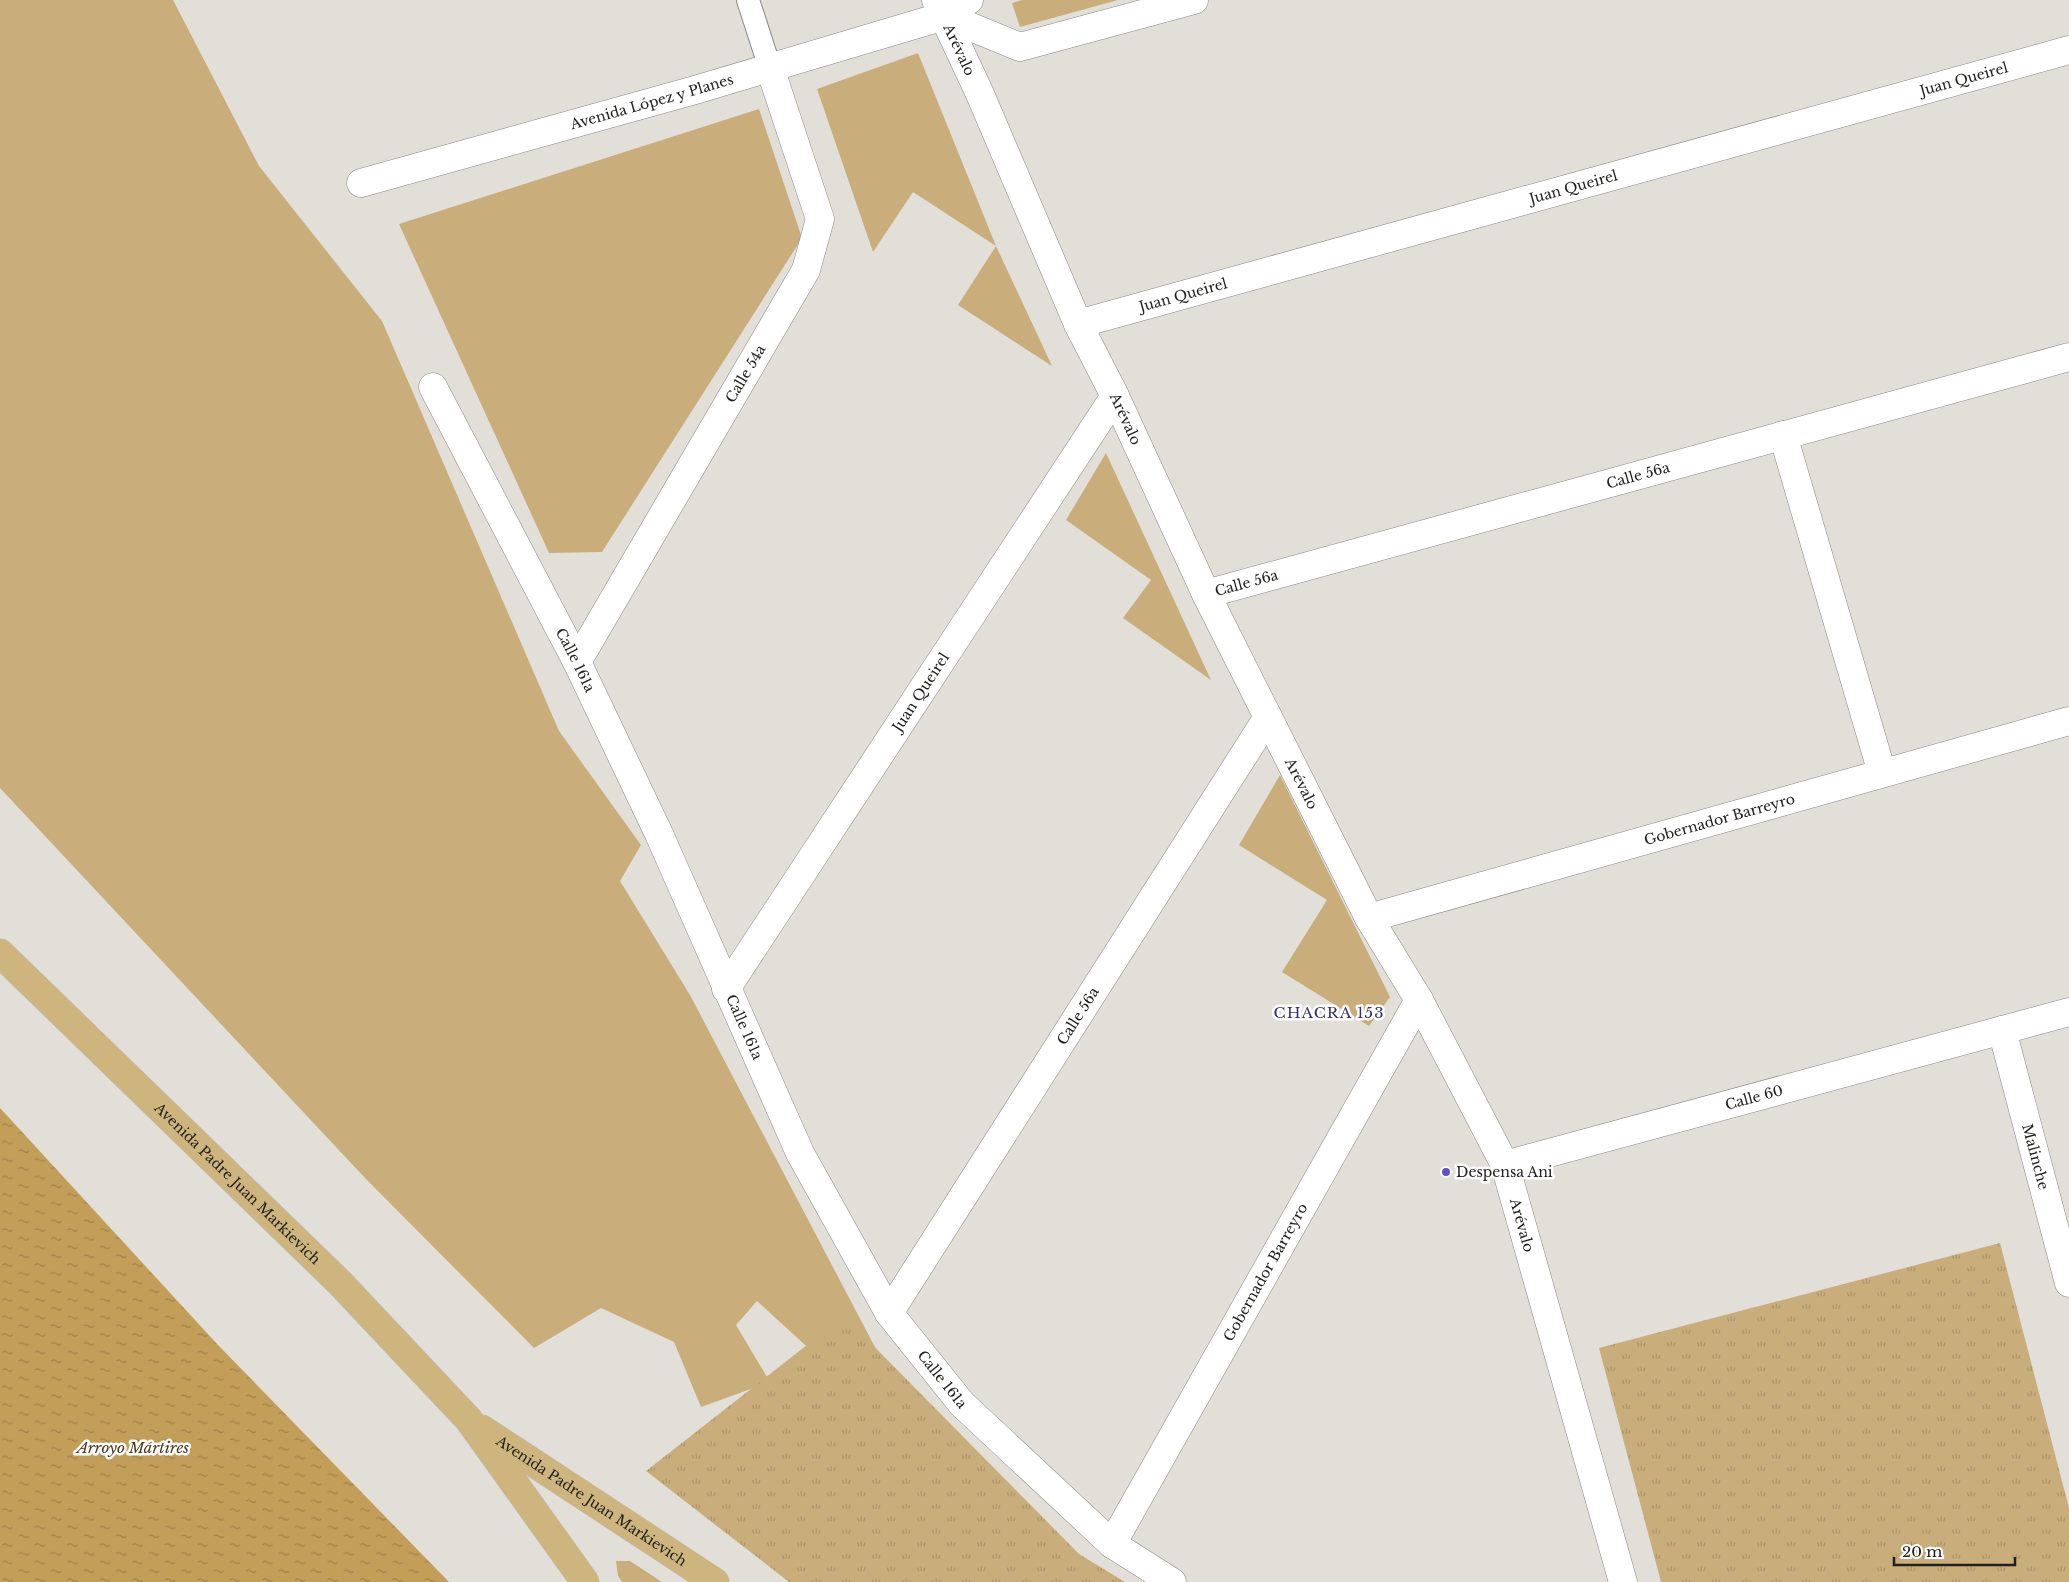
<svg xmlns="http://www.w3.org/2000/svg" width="2069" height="1582" font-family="'Libre Baskerville',serif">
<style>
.grass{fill:#c9ae7c}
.park{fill:url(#park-tufts)}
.water{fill:url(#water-ripples)}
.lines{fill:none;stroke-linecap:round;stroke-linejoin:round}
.lane-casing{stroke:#8a8782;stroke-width:24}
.street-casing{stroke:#8a8782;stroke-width:29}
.secondary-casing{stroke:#8a8782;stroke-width:29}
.primary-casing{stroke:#bcbcbc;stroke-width:29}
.lane{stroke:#fff;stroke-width:22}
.street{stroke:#fff;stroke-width:28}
.secondary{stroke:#fff;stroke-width:28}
.primary{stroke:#ceb57e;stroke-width:28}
.poi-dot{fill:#604fc8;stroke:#fff;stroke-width:2}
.labels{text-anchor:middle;stroke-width:5;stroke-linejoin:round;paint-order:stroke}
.street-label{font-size:14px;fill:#21201e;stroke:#fff}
.poi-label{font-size:14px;fill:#21201e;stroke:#fff;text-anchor:start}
.neighbourhood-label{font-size:15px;letter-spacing:1px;fill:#36306c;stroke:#fff}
.water-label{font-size:15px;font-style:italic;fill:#473718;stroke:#fff}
</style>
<defs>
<pattern id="park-tufts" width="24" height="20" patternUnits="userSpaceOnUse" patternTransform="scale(1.25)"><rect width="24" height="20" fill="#c9ae7c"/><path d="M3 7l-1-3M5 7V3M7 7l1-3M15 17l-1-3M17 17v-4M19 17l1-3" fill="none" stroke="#ac956b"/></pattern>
<pattern id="water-ripples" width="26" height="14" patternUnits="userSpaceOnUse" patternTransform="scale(1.25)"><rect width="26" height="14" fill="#c39e59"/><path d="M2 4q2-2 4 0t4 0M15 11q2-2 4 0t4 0" fill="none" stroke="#9e8049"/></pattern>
</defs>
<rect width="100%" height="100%" fill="#e2dfd9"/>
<path class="grass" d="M 0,0 L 173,0 L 259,166 L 382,321 L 559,731 L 641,845 L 620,881 L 690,995 L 877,1351 L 841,1378 L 757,1301 L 736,1325 L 770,1382 L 701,1407 L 674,1342 L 601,1308 L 534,1348 L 365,1178 L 0,788 Z
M 1022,0 L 1118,0 L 1020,27 L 1012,3 Z
M 918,53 L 996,246 L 1052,366 L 958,305 L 996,246 L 913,192 L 873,252 L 817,89 Z
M 759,109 L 802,238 L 602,552 L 549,553 L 399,224 Z
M 1106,453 L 1211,680 L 1123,618 L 1151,580 L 1066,520 Z
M 1280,775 L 1390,997 L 1369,1026 L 1282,972 L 1327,900 L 1239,845 Z
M 616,1561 L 630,1561 L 662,1582 L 622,1582 L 618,1576 Z"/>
<path class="park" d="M 2000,1243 L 2069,1508 L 2069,1582 L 1661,1582 L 1599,1348 Z
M 844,1316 L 1079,1554 L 1125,1582 L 789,1582 L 646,1471 Z"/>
<path class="water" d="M 0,1108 L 218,1345 L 449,1582 L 0,1582 Z"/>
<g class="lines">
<defs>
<path id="lane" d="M 748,0 L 770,68"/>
<g id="street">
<path id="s1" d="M 936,0 L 980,94 L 1078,324 L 1115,396 L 1206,594 L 1369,918 L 1419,1000 L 1505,1165 L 1623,1582"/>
<path id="s2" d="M 361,183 L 695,90 L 944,16"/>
<path id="s3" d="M 1078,324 L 2069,50"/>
<path id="s4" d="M 433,387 L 577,662 L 659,834 L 800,1153 L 889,1313 L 962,1404 L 1112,1544 L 1172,1582"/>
<path d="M 1783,435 L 1882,773"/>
<path id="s5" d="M 1206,594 L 2069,357"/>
<path id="s6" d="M 577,662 L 806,270 L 820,219 L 770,68"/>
<path id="s7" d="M 1369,918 L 2069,721"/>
<path id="s8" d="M 726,989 L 1115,396"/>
<path id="s9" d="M 2002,1030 L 2069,1283"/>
<path id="s10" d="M 1505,1165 L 2069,1012"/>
<path id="s11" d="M 889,1313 L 1268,717"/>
<path id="s12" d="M 1112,1544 L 1419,1000"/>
</g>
<path id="secondary" d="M 944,16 L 1020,47 L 1194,0
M 944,16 L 969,0"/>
<g id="primary">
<path id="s13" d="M 0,953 L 340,1283 L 469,1420 L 585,1582"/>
<path id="s14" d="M 482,1429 L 715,1582"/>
</g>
</defs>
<use href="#lane" class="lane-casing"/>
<use href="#street" class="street-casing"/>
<use href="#secondary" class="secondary-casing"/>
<use href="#primary" class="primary-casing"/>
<use href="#lane" class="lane"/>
<use href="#street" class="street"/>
<use href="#secondary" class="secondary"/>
<use href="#primary" class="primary"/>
</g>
<circle class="poi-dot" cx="1446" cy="1172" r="5"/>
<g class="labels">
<g class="street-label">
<text dy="5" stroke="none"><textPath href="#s1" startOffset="55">Arévalo</textPath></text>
<text dy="5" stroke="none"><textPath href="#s3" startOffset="919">Juan Queirel</textPath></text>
<text dy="5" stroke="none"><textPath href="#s2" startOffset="302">Avenida López y Planes</textPath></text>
<text dy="5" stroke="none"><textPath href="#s3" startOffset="514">Juan Queirel</textPath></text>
<text dy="5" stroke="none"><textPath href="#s3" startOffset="109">Juan Queirel</textPath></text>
<text dy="5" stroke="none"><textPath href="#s6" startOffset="334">Calle 54a</textPath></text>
<text dy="5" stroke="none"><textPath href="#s1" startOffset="460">Arévalo</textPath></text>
<text dy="5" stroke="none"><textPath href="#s5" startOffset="448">Calle 56a</textPath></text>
<text dy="5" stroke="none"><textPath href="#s5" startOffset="42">Calle 56a</textPath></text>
<text dy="5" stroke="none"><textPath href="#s4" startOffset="308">Calle 161a</textPath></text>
<text dy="5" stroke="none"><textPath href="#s8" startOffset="355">Juan Queirel</textPath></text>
<text dy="5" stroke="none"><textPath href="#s1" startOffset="865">Arévalo</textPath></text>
<text dy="5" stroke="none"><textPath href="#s7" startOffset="364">Gobernador Barreyro</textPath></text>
<text dy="5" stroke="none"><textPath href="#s11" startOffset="352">Calle 56a</textPath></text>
<text dy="5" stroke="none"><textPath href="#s4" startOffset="712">Calle 161a</textPath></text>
<text dy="5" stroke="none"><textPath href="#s10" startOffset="258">Calle 60</textPath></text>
<text dy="5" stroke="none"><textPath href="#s9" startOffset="131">Malinche</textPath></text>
<text dy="5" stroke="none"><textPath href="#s13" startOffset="331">Avenida Padre Juan Markievich</textPath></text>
<text dy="5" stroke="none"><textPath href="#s1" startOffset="1360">Arévalo</textPath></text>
<text dy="5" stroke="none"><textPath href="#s12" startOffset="312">Gobernador Barreyro</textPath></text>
<text dy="5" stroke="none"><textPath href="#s4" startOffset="1118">Calle 161a</textPath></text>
<text dy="5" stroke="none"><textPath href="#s14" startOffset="131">Avenida Padre Juan Markievich</textPath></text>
</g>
<g class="poi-label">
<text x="1456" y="1177">Despensa Ani</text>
</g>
<g class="neighbourhood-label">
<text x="1329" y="1018">CHACRA 153</text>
</g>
<g class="water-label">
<text x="133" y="1453">Arroyo Mártires</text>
</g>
</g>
<path d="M1894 1557v8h121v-8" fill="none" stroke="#21201e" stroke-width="2.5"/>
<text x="1902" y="1557" font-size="15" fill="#21201e" stroke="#ffffff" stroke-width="4" paint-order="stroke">20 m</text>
</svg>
